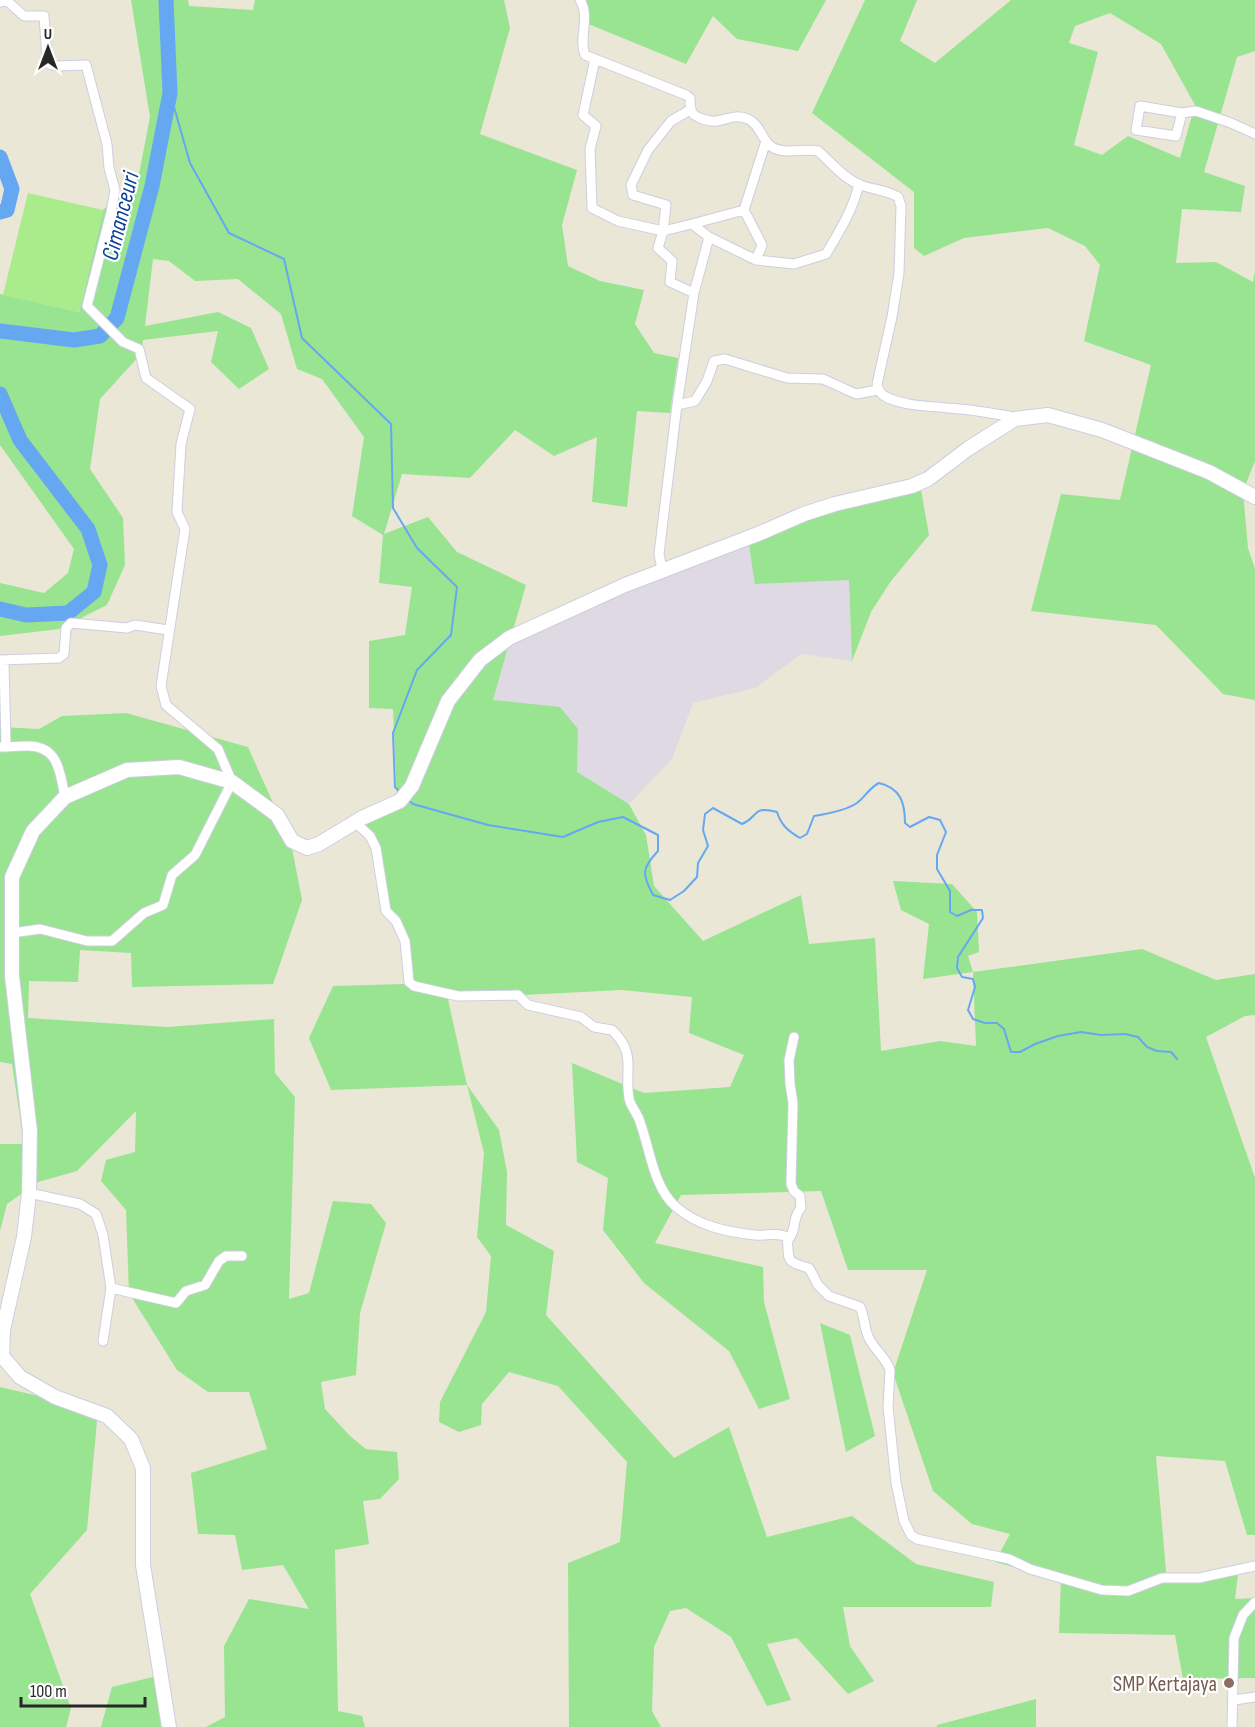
<svg xmlns="http://www.w3.org/2000/svg" width="1255" height="1727" font-family="'Sofia Sans Condensed',sans-serif">
<style>
.industrial{fill:#ded9e2}
.green{fill:#98e491;fill-rule:evenodd}
.pitch{fill:#aaec8c}
.lines{fill:none;stroke-linecap:round;stroke-linejoin:round}
.stream{stroke:#65a8f1;stroke-width:2}
.river{stroke:#65a8f1;stroke-width:15}
.street-casing{stroke:#cecde1;stroke-width:11}
.secondary-casing{stroke:#cecde1;stroke-width:16}
.street{stroke:#fff;stroke-width:9}
.secondary{stroke:#fff;stroke-width:14}
.education-dot{fill:#8d6e63;stroke:#fff;stroke-width:2}
.labels{text-anchor:middle;stroke-width:4.5;stroke-linejoin:round;paint-order:stroke}
.education-label{font-size:22px;fill:#785e54;stroke:#fff;text-anchor:end}
.water-label{font-size:24px;font-style:italic;fill:#094298;stroke:#fff}
</style>
<rect width="100%" height="100%" fill="#eae7d7"/>
<path class="industrial" d="M 748,539 L 756,584 L 849,580 L 852,661 L 801,654 L 755,688 L 693,703 L 672,759 L 629,804 L 577,772 L 578,729 L 493,700 L 513,632 Z"/>
<path class="green" d="M 131,0 L 188,0 L 189,6 L 253,10 L 255,0 L 504,0 L 510,28 L 480,134 L 577,170 L 562,225 L 568,266 L 600,281 L 644,290 L 635,324 L 654,353 L 678,358 L 670,413 L 637,411 L 627,507 L 592,502 L 597,437 L 554,456 L 515,430 L 470,478 L 402,474 L 384,534 L 428,517 L 457,552 L 526,585 L 493,700 L 560,707 L 578,729 L 577,772 L 629,804 L 646,835 L 654,886 L 703,941 L 801,895 L 809,944 L 875,938 L 881,1051 L 940,1041 L 976,1046 L 973,972 L 923,979 L 929,924 L 901,910 L 893,881 L 952,884 L 977,912 L 979,952 L 968,956 L 973,972 L 1142,949 L 1216,980 L 1255,974 L 1255,1015 L 1245,1016 L 1206,1037 L 1255,1178 L 1255,1535 L 1247,1535 L 1225,1461 L 1156,1456 L 1167,1582 L 1239,1567 L 1235,1599 L 1255,1598 L 1255,1678 L 1183,1679 L 1175,1635 L 1059,1633 L 1061,1579 L 995,1562 L 1010,1534 L 972,1524 L 933,1491 L 893,1373 L 927,1270 L 848,1270 L 821,1191 L 681,1195 L 655,1243 L 763,1267 L 764,1302 L 790,1399 L 759,1409 L 729,1351 L 644,1283 L 603,1230 L 608,1178 L 577,1162 L 572,1063 L 644,1093 L 730,1087 L 744,1055 L 689,1033 L 692,997 L 622,990 L 523,995 L 447,995 L 467,1085 L 499,1130 L 507,1172 L 506,1225 L 554,1251 L 546,1315 L 674,1458 L 729,1427 L 767,1537 L 852,1516 L 916,1564 L 994,1582 L 991,1607 L 843,1607 L 850,1646 L 874,1681 L 848,1694 L 797,1638 L 767,1644 L 791,1700 L 767,1706 L 731,1637 L 686,1608 L 670,1611 L 654,1647 L 652,1711 L 661,1727 L 569,1727 L 568,1563 L 620,1542 L 627,1462 L 558,1386 L 509,1372 L 482,1404 L 481,1425 L 459,1432 L 439,1422 L 440,1402 L 486,1312 L 491,1256 L 477,1237 L 484,1153 L 467,1085 L 331,1090 L 309,1038 L 333,986 L 404,984 L 406,939 L 381,905 L 372,844 L 354,824 L 397,800 L 393,709 L 369,708 L 369,641 L 405,635 L 412,587 L 379,583 L 383,535 L 352,516 L 364,437 L 322,379 L 297,369 L 281,314 L 238,279 L 195,281 L 169,261 L 153,259 L 145,326 L 218,312 L 251,328 L 269,369 L 239,389 L 211,362 L 218,331 L 143,340 L 141,354 L 100,399 L 90,469 L 123,518 L 125,565 L 107,605 L 59,629 L 0,636 L 0,583 L 44,593 L 68,573 L 74,549 L 0,445 L 0,294 L 79,312 L 103,210 L 138,179 L 150,117 Z
M 587,0 L 826,0 L 798,51 L 737,39 L 713,16 L 686,64 L 581,21 Z
M 865,0 L 917,0 L 900,41 L 935,63 L 1011,0 L 1255,0 L 1255,51 L 1237,57 L 1204,172 L 1245,186 L 1241,212 L 1182,209 L 1176,263 L 1216,262 L 1253,282 L 1255,271 L 1255,461 L 1243,491 L 1248,548 L 1255,569 L 1255,700 L 1223,694 L 1156,625 L 1031,611 L 1061,494 L 1120,500 L 1151,365 L 1084,341 L 1100,265 L 1085,246 L 1048,228 L 964,238 L 924,256 L 914,248 L 914,192 L 812,113 ZM 1110,13 L 1161,44 L 1195,105 L 1180,158 L 1128,136 L 1102,155 L 1074,145 L 1098,52 L 1069,43 L 1075,26 Z
M 920,484 L 929,535 L 891,581 L 871,612 L 852,661 L 849,580 L 755,584 L 748,539 L 832,503 Z
M 126,713 L 248,747 L 291,843 L 302,900 L 273,984 L 132,987 L 131,953 L 80,950 L 78,982 L 29,981 L 28,1018 L 167,1027 L 274,1019 L 275,1073 L 295,1097 L 289,1299 L 309,1293 L 333,1201 L 371,1204 L 386,1223 L 360,1313 L 356,1375 L 321,1382 L 325,1409 L 350,1436 L 366,1449 L 397,1452 L 399,1479 L 380,1499 L 363,1501 L 369,1544 L 335,1550 L 338,1711 L 362,1716 L 365,1727 L 206,1727 L 225,1717 L 224,1646 L 249,1599 L 309,1609 L 283,1565 L 242,1570 L 235,1535 L 198,1534 L 191,1473 L 267,1449 L 249,1392 L 208,1392 L 177,1370 L 129,1293 L 126,1210 L 101,1181 L 106,1160 L 135,1152 L 136,1111 L 77,1171 L 38,1182 L 7,1204 L 0,1231 L 0,1144 L 24,1144 L 12,1064 L 0,1062 L 0,727 L 39,729 L 62,716 Z
M 820,1323 L 850,1335 L 875,1436 L 846,1452 Z
M 0,1387 L 98,1410 L 87,1530 L 30,1594 L 71,1708 L 66,1727 L 0,1727 Z
M 161,1675 L 166,1727 L 101,1727 L 112,1687 Z
M 1036,1699 L 1036,1727 L 937,1727 L 937,1725 Z"/>
<path class="pitch" d="M 28,193 L 103,210 L 79,312 L 3,295 Z"/>
<g class="lines">
<path class="stream" d="M 170,93 L 190,163 L 229,233 L 284,259 L 302,338 L 391,424 L 393,508 L 417,548 L 457,587 L 451,635 L 417,670 L 393,733 L 395,787 L 400,792
M 408,800 L 413,804 L 488,825 L 563,837 L 598,822 L 623,817 L 658,835 L 658,851 C 641,869 642,874 653,895 L 670,900 L 684,891 L 697,877 L 698,863 L 708,846 L 703,830 L 705,814 L 713,808 L 742,824 C 759,817 752,805 777,812 C 781,825 788,831 800,838 L 807,834 L 814,816 C 827,814 845,811 857,803 C 865,797 869,788 879,783 C 900,788 905,802 905,823 L 910,827 L 929,817 L 940,820 L 946,832 L 937,855 L 937,869 L 950,891 L 950,912 L 957,916 L 971,910 L 982,910 L 983,918 L 958,957 L 957,968 L 962,977 L 973,979 L 975,987 L 968,1010 L 973,1019 L 985,1023 L 997,1023 L 1004,1029 L 1011,1052 L 1020,1052 L 1035,1044 L 1058,1036 L 1081,1032 L 1101,1035 L 1125,1034 L 1138,1037 L 1147,1047 L 1157,1051 L 1171,1052 L 1177,1059"/>
<path class="river" d="M 0,157 L 12,189 L 7,210 L 0,212
M 0,331 L 74,340 L 100,336 L 117,318 L 152,186 L 170,93 L 166,0
M 0,394 L 20,440 L 88,529 L 100,565 L 94,592 L 68,613 L 26,615 L 0,609"/>
<defs>
<path id="street" d="M 580,0 C 591,17 578,37 585,55 L 686,95 L 690,98 C 690,103 690,108 692,112 C 695,118 710,122 717,121 C 729,119 735,114 748,119 C 761,125 761,140 772,147 C 784,155 804,148 818,151 C 831,162 842,177 858,184 C 872,190 884,189 898,197 L 901,206 L 899,273 L 892,317 L 877,384 C 878,391 881,395 888,398 C 906,406 929,406 948,408 C 969,409 989,413 1009,416 L 1015,419
M 0,2 L 7,1 L 24,16 L 44,16 L 47,59 L 49,64 L 56,66 L 86,65 L 107,144 L 109,168 L 115,190 L 111,212 L 87,306 L 123,342 L 139,349 L 146,378 L 190,409 L 181,444 L 177,512 L 185,529 L 161,686 L 166,705 L 218,749 L 232,782 L 195,855 L 172,875 L 163,905 L 144,913 L 112,941 L 87,941 L 40,929 L 12,933
M 595,59 L 583,115 L 596,126 L 590,149 L 592,208 L 618,221 L 663,231 L 692,224 L 709,237
M 690,110 L 671,121 L 648,150 L 631,185 L 633,195 L 666,205 L 663,231 L 658,248 L 672,261 L 670,282 L 694,293
M 1182,113 L 1176,136 L 1136,130 L 1140,106 L 1182,113 L 1196,111 L 1231,123 L 1255,134
M 692,224 L 744,210
M 756,260 L 762,245 L 744,210 L 766,141
M 677,405 L 695,401 L 707,381 L 714,361 L 725,359 L 787,378 L 823,379 L 856,394 L 878,390
M 662,569 L 659,554 L 677,405 L 694,293 L 709,237 L 756,260 L 794,264 L 826,254 C 839,232 853,210 859,184
M 0,660 L 59,658 L 64,654 L 66,628 L 71,623 L 127,628 L 135,625 L 168,630
M 4,660 L 6,747
M 0,747 C 10,747 19,746 28,746 C 59,746 60,773 65,797
M 356,823 L 370,836 L 376,848 L 386,911 L 396,921 L 405,941 L 409,982 L 414,986 L 458,996 L 518,995 L 528,1005 L 581,1017 L 594,1027 L 612,1030 C 637,1054 624,1069 629,1098 C 630,1106 638,1114 640,1122 C 650,1149 653,1186 675,1206 C 697,1226 727,1232 755,1235 C 766,1236 778,1232 787,1237 C 790,1260 783,1261 809,1268 L 818,1285 L 829,1296 L 860,1307 C 865,1317 864,1327 868,1336 C 873,1349 886,1357 890,1370 L 888,1407 L 896,1483 L 904,1521 L 911,1535 L 917,1539 L 1009,1559 L 1030,1569 L 1102,1590 L 1128,1591 L 1162,1578 L 1199,1578 L 1255,1566
M 29,1193 L 80,1204 L 96,1214 L 103,1235 L 111,1288 L 103,1341
M 788,1240 C 798,1228 791,1219 801,1208 L 800,1196 L 794,1191 L 791,1184 L 793,1103 L 790,1084 L 789,1060 L 794,1037
M 111,1288 L 176,1303 L 186,1291 L 205,1285 L 219,1261 L 226,1256 L 242,1256
M 1234,1700 L 1255,1697
M 1232,1727 L 1234,1638 L 1243,1615 L 1255,1602"/>
<path id="secondary" d="M 169,1727 L 143,1565 L 143,1468 L 131,1439 L 107,1416 L 55,1397 L 20,1377 L 2,1356 L 3,1330 L 24,1237 L 29,1193 L 30,1131 L 12,976 L 12,877 L 33,831 L 65,797 L 127,770 L 179,767 L 232,782 L 277,815 L 292,841 L 307,848 L 319,844 L 362,818 L 400,801 L 412,786 L 448,701 L 480,660 L 509,638 L 625,585 L 758,534 L 804,514 L 835,504 L 912,486 L 928,479 L 969,448 L 1015,419 L 1048,415 L 1102,430 L 1209,472 L 1255,497"/>
</defs>
<use href="#street" class="street-casing"/>
<use href="#secondary" class="secondary-casing"/>
<use href="#street" class="street"/>
<use href="#secondary" class="secondary"/>
</g>
<circle class="education-dot" cx="1229" cy="1683" r="6"/>
<g class="labels">
<g class="education-label">
<text x="1217" y="1691">SMP Kertajaya</text>
</g>
<g class="water-label">
<text transform="translate(120 216) rotate(-76)" y="8">Cimanceuri</text>
</g>
</g>
<g transform="translate(48 48)" stroke="#ffffff" stroke-width="4.5" paint-order="stroke">
<path d="M0-4.5L10 22L0 15L-10 22Z" fill="#272727"/>
<text y="-9" font-size="16" font-weight="bold" text-anchor="middle" fill="#272727">U</text>
</g>
<path d="M21 1697v9h124v-9" fill="none" stroke="#272727" stroke-width="3"/>
<text x="30" y="1697" font-size="18" fill="#272727" stroke="#ffffff" stroke-width="4.5" paint-order="stroke">100 m</text>
</svg>
